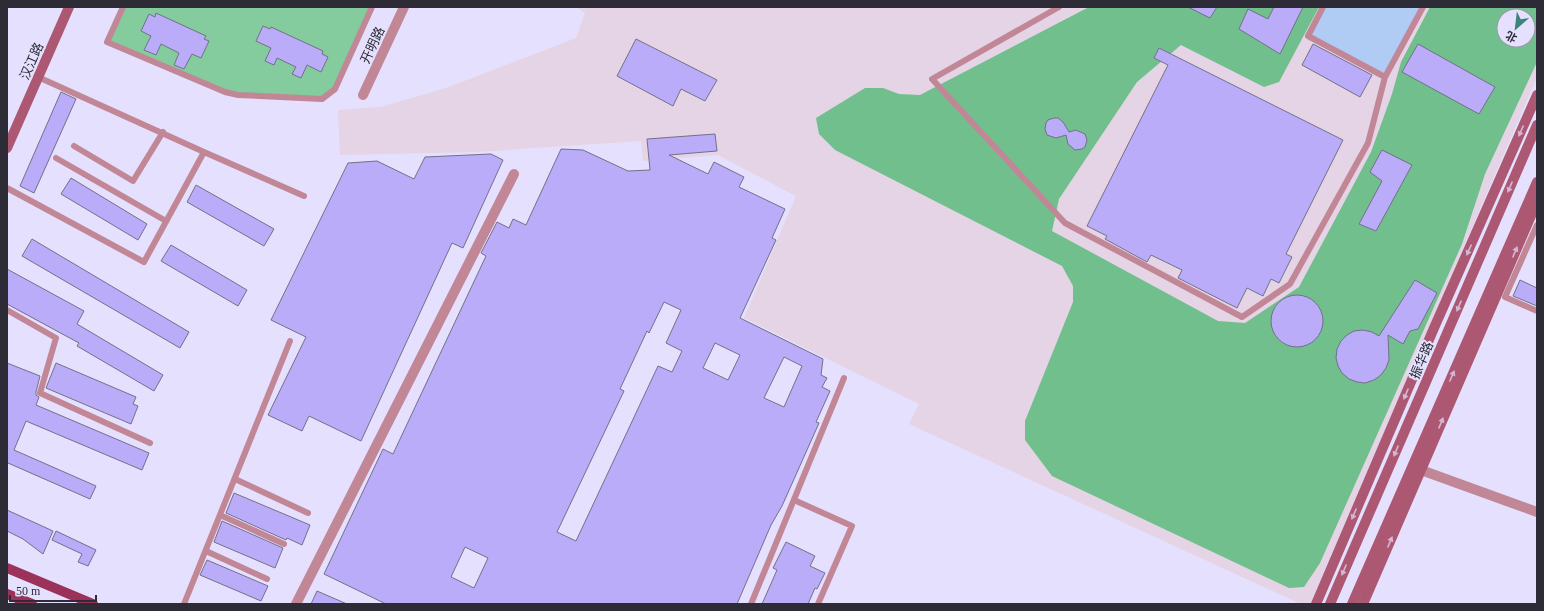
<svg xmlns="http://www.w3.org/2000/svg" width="1544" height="611" font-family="'Times New Roman','Noto Sans SC',serif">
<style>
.industrial{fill:#e4d4e5;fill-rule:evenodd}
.green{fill:#84cb9d}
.forest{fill:#70bf8d;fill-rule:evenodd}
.water{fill:#b0cbf4}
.building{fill:#baacf8;stroke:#737089;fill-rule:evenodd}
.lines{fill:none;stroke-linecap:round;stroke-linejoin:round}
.lane{stroke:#c28797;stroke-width:6}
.street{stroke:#c28797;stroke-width:10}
.secondary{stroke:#ac5873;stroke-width:10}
.primary{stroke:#9a3259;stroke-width:10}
.oneway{fill:#d3b7d4}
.labels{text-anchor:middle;stroke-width:4;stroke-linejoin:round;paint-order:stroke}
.street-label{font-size:13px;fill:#2c2b36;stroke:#e4e0fd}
</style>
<rect width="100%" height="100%" fill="#e4e0fd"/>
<path class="industrial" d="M 576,7 L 1537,7 L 1537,77 L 1310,604 L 1301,604 L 909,424 L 919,404 L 744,318 L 796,196 L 718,155 L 643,161 L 641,141 L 476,152 L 340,155 L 338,110 L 381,107 L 446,88 L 576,38 L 585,13 ZM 1504,16 L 1528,16 L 1528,40 L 1504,40 Z"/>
<path class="green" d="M 123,7 L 372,7 L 335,89 L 322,99 L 238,95 L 107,42 Z"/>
<path class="forest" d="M 1089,7 L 1319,7 L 1279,82 L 1264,87 L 1181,45 L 1137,82 L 1059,199 L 1052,231 L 1218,321 L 1245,323 L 1299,287 L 1371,152 L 1392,94 L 1401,62 L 1430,7 L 1537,7 L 1537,62 L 1485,174 L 1462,244 L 1320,563 L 1304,587 L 1289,588 L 1052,476 L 1025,440 L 1025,421 L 1073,302 L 1073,286 L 1062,266 L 835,150 L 819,134 L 816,118 L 865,88 L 883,88 L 899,94 L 920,95 ZM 1504,16 L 1528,16 L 1528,40 L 1504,40 Z"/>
<path class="water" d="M 1323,7 L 1423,7 L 1385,77 L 1308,36 Z"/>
<path class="building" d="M 1188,7 L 1217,7 L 1210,18 Z
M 1274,7 L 1303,7 L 1280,54 L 1239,29 L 1248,9 L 1268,19 Z
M 156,13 L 206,36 L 204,39 L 209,41 L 201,58 L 192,54 L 184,69 L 174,65 L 179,53 L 161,44 L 156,55 L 144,50 L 151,36 L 141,31 L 149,14 L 155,17 Z
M 263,26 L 270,29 L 271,27 L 323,51 L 322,54 L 328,57 L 321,72 L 307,65 L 301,78 L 292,74 L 296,67 L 277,58 L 274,65 L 265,61 L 271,48 L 256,41 Z
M 636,39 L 717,80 L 705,101 L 681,89 L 673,106 L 617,76 Z
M 1313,44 L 1372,75 L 1360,97 L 1302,65 Z
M 1418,44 L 1495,87 L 1479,114 L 1402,72 Z
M 1159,48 L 1343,140 L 1286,254 L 1292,257 L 1279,283 L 1271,279 L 1263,296 L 1247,288 L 1237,308 L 1178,278 L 1182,270 L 1151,255 L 1147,262 L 1105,239 L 1107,236 L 1087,226 L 1168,65 L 1154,58 Z
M 61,92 L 76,99 L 34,193 L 20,186 Z
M 1054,118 L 1058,118 L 1063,122 L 1069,132 L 1076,130 L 1085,134 L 1087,140 L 1085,147 L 1082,149 L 1075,150 L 1068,144 L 1066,135 L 1056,138 L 1047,135 L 1045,129 L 1046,123 L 1048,120 Z
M 715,134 L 717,151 L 669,155 L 708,174 L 714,162 L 744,177 L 739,187 L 785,209 L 772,238 L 776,240 L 740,318 L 823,359 L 821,375 L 827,378 L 822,387 L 830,391 L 816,422 L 819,423 L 782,506 L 771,525 L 737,604 L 386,604 L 324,574 L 383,449 L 393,454 L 486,256 L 481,253 L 497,222 L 509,228 L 513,219 L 526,225 L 561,149 L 583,150 L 628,171 L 650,170 L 647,139 ZM 664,302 L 681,310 L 666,343 L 682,351 L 672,372 L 658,366 L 576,541 L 557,532 L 624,391 L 620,389 L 647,331 L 649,333 ZM 715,343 L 740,355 L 728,380 L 703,368 ZM 784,357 L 802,366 L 784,407 L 764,398 ZM 465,547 L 488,558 L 474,588 L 451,577 Z
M 1382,150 L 1412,165 L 1376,231 L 1359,224 L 1382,181 L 1370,172 Z
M 491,154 L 503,160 L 463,248 L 452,243 L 361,441 L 309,416 L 302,431 L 268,415 L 306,337 L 271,320 L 348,163 L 377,161 L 414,179 L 425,157 Z
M 71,178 L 147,224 L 138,240 L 61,194 Z
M 196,185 L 274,229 L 264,246 L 187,202 Z
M 32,239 L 189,332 L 180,348 L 22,256 Z
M 171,245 L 247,290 L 238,306 L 161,261 Z
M 7,269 L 84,311 L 77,324 L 163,375 L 154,391 L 77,346 L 79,343 L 7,304 Z
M 1415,280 L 1437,293 L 1418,329 L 1410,331 L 1403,344 L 1388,335 L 1389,360 L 1386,368 L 1381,375 L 1374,380 L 1365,383 L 1357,382 L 1349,379 L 1342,373 L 1338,366 L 1336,358 L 1337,349 L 1341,341 L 1347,335 L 1354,331 L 1363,330 L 1372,332 L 1379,336 Z
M 1520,280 L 1537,288 L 1537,306 L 1513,296 Z
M1271 321a26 26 0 1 1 52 0a26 26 0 1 1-52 0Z
M 7,363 L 40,376 L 36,392 L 36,395 L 39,397 L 36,405 L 149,453 L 142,470 L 26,421 L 14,450 L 96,486 L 90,499 L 8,463 L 7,465 Z
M 56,363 L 136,397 L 133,404 L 138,406 L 131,424 L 46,388 Z
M 234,493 L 310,525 L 302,545 L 287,538 L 286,540 L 226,513 Z
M 7,510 L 53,531 L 43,554 L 23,539 L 7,531 Z
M 222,521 L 283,548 L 275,568 L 214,542 Z
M 56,531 L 96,550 L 88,566 L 78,562 L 82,554 L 52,540 Z
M 786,542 L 815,556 L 810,566 L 825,573 L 817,589 L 815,588 L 808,604 L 762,604 L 777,570 L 773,568 Z
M 207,560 L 268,586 L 261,601 L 200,575 Z
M 317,591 L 347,604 L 311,604 Z"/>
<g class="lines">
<path class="lane" d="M 123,7 L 107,42 L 225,92 L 238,95 L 322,99 L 335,89 L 372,7
M 1059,7 L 932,79 L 1065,223 L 1242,317 L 1290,284 L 1368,143 L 1385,77 L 1423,7
M 1323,7 L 1308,36 L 1385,77
M 74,146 L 133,181 L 163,132
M 204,152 L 304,196
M 56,158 L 166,221
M 7,188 L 144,262 L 204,152 L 38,77
M 1537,225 L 1505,297 L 1537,311
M 7,310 L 56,338 L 40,393 L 150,443
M 235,479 L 308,513
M 794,500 L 852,526 L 818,604
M 220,515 L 284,544
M 206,551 L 267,579
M 184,604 L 290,341
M 751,604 L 844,378"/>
<path class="street" d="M 363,95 L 404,7
M 1421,470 L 1537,512
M 296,604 L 514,174"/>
<path class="secondary" d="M 7,148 L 69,7
M 1316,604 L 1434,328 L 1537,95
M 1330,604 L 1537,125
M 1352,604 L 1537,182
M 1363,604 L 1537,202"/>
<path class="primary" d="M 7,568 L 93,604
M 7,594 L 32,604"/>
</g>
<defs><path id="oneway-solid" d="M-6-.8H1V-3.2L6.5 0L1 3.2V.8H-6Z"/></defs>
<g class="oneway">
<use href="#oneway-solid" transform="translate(1521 131) rotate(114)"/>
<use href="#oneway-solid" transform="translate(1510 187) rotate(113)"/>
<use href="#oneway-solid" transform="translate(1469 250) rotate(114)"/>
<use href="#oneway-solid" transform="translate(1515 252) rotate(-67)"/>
<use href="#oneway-solid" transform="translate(1459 306) rotate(113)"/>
<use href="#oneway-solid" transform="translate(1452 376) rotate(-66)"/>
<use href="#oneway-solid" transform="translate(1406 394) rotate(113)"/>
<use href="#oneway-solid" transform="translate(1441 423) rotate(-67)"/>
<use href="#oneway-solid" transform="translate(1396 451) rotate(113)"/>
<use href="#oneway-solid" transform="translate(1354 514) rotate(113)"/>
<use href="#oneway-solid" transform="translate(1390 542) rotate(-67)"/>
<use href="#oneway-solid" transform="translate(1344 570) rotate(113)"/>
</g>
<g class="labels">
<g class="street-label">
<text transform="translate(372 45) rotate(-65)" y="5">开明路</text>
<text transform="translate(31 61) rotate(-66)" y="5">汉江路</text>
<text transform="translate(1421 360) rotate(-67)" y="5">振华路</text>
</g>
</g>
<rect width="1544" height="611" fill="none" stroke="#2c2b36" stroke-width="16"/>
<g transform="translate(1516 28) rotate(208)"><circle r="19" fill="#e4e0fd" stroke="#9a98ad"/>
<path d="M0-3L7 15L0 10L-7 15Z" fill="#3f847b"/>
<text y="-6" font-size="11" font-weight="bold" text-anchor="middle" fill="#2c2b36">北</text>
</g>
<path d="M10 595v6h86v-6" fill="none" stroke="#2c2b36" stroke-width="2"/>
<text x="16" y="595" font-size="12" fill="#2c2b36" stroke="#e4e0fd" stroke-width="3" paint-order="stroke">50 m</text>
</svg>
